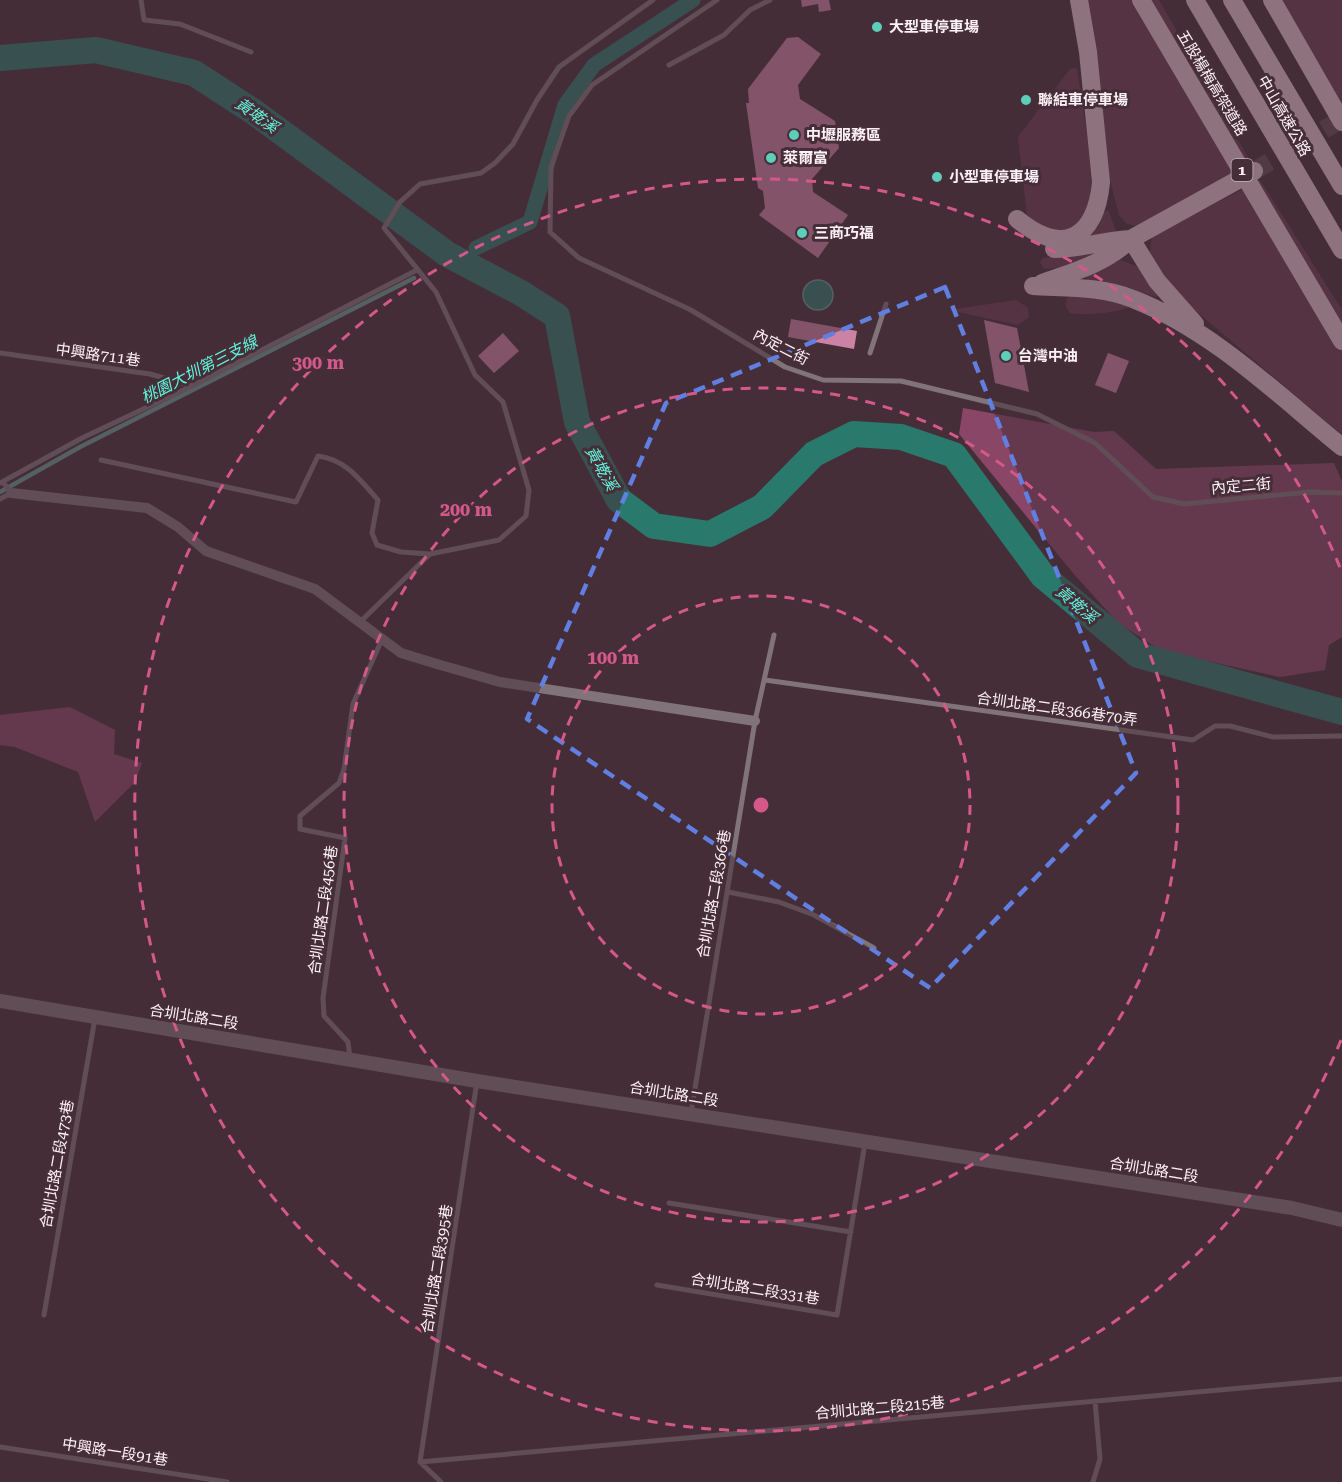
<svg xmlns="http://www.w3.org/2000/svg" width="1342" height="1482" font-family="'Roboto Serif','Noto Sans TC',serif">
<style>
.green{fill:#683b50}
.forest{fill:#8a4667}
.water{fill:#297a6c;stroke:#699e95;stroke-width:1.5}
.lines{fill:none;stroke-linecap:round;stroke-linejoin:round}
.stream{stroke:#699e95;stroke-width:4.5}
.canal{stroke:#297a6c;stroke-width:15}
.river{stroke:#297a6c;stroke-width:26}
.building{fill:#cc82a4}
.motorway-tunnel{stroke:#624b55;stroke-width:18;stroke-dasharray:18 9;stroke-linecap:butt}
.service{stroke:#817479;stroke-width:5}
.minor{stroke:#817479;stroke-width:10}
.tertiary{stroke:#817479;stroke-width:14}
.motorway{stroke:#e7c7d5;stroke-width:18}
.motorway-bridge{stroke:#e7c7d5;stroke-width:18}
.marked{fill:none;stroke:#607fe1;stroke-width:4.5;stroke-dasharray:12 8;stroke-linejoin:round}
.ring{fill:none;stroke:#d4598a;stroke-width:3;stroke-dasharray:10 8}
.poi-dot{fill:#5cceba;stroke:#462e39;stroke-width:2}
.labels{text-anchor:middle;stroke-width:6;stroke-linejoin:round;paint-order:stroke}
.shield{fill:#462e39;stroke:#c7b6bd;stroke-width:1.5}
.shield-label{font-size:14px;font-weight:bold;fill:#fef1f6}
.poi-label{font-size:15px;font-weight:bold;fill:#fef1f6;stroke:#462e39;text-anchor:start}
.street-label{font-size:15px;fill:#fef1f6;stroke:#462e39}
.water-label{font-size:16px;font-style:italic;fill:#61f3da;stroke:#462e39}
.centre{fill:#d4598a;stroke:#462e39;stroke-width:3}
.ring-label{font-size:18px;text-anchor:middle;font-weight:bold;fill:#d4598a;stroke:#462e39;stroke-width:6;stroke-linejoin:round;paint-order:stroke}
</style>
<rect width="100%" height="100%" fill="#462e39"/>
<path class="green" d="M 1085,0 L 1159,0 L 1251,163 L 1139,227 L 1126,223 L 1119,215 L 1107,168 Z
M 1277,0 L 1342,0 L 1342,110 Z
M 1077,68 C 1081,101 1101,193 1084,219 C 1080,225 1071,229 1064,229 C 1049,231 1039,225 1027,215 L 1018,137 L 1070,69 Z
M 1260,180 L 1342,310 L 1342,435 L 1176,294 L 1149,259 L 1152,237 Z
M 1108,210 L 1116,231 L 1113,233 L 1087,237 L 1098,227 L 1104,212 Z
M 1102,250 L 1103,255 L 1058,268 L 1044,269 L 1040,262 L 1043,258 Z
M 1120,260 L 1138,267 L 1160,294 L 1156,297 L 1127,287 L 1087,280 L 1086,276 Z
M 1073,294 L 1091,295 L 1131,306 C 1118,313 1084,316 1070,313 L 1066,306 L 1067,299 Z
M 1016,300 L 1028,308 L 1029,317 L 1018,325 L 949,310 Z"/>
<path class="forest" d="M 963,408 L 1094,432 L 1114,431 L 1156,469 L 1334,463 L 1342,481 L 1342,637 L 1329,645 L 1325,670 L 1280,677 L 1162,651 L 1118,623 L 1073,573 L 959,434 Z
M 70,707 L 115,730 L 114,754 L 142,763 L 135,782 L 95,822 L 78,772 L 15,747 L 0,745 L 0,715 Z"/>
<path class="water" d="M803 295a15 15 0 1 1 30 0a15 15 0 1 1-30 0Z"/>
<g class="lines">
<path class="stream" d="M 0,492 L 80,447 L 414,278"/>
<path class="canal" d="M 476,248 L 530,222 L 565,105 L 594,65 L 693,0"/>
<path class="river" d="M 0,58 L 96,50 L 194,73 L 254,112 L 447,254 L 521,293 L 557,316 L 577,422 L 619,500 L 654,526 L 710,534 L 762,507 L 814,454 L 854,434 L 901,437 L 954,455 L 1043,576 L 1138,655 L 1342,712"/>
</g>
<path class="building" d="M 801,0 L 829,0 L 831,10 L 819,12 L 818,4 L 802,7 Z
M 798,37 L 821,54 L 798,85 L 800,99 L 835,121 L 839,148 L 812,179 L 813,192 L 848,215 L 818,258 L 759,215 L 765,208 L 763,191 L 758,188 L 746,103 L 749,103 L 748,89 L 787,38 Z
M 791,319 L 857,331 L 854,349 L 788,337 Z
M 984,320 L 1017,328 L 1029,392 L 995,383 Z
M 503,333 L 519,351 L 494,373 L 478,356 Z
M 1108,353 L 1129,361 L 1116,393 L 1095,385 Z"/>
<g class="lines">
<path class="motorway-tunnel" d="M 1254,171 L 1342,119"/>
<path class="service" d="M 141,0 L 144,20 L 180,24 L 251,52
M 717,0 L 592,85 L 569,116 L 551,167 L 550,232 L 579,258 L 691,310 L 785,367 L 823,380 L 901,381 L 1037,414 L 1095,443 L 1153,497 L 1184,504 L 1309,492 L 1342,493
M 669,65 L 724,35 L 750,10 L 770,0
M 0,353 L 150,374 L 192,386
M 870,353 L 886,304
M 101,460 L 296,502 L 318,456 C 347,460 360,480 378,500 L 372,533 L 377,545 L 401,552 L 430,554
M 0,483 L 82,438 L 192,386 L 417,270
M 0,499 L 11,493 L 3,482
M 360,622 L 430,554 L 499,540 L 526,516 L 529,490 L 503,402 L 475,375 L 436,292 L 384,228 L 400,202 L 420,184 L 481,173 L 495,163 L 513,144 L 537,100 L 559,67 L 653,0
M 765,680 L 1193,740 L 1215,726 L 1230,726 L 1273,737 L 1342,736
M 728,892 L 779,902 L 814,915 L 874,948
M 350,1058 L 348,1042 L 324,1016 L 323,998 L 345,838 L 300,829 L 300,816 L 339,783 L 344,769 L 353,704 L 383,637
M 691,1113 L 755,721 L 774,635
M 669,1203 L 851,1232
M 657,1285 L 837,1315 L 865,1143
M 44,1315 L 95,1018
M 0,1447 L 227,1482
M 420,1462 L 1342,1379
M 420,1462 L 477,1081
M 420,1462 L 441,1482
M 1093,1482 L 1100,1459 L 1095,1401"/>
<path class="minor" d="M 11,493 L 147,508 L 178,527 L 206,551 L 315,589 L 401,653 L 437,664 L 500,682 L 755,721"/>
<path class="tertiary" d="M 0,1001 L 477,1081 L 1292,1208 L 1342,1220"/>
<path class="motorway" d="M 1195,0 L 1342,250
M 1232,0 L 1342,186
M 1017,219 C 1063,257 1096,238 1101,182 L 1088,52 L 1079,0
M 1131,239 L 1157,281 L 1195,324
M 1054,249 C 1081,249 1105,240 1131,239
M 1042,283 C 1074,272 1106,263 1131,239 L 1254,171
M 1033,286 C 1065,288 1102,286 1133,299 C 1212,330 1276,393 1342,447"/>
<path class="motorway-bridge" d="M 1141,0 L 1342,341
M 1272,0 L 1342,122"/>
</g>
<path d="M0 0H1342V1482H0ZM 945,287 L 1136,773 L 930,988 L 527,719 L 666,403 Z" fill="#462e39" fill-opacity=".55" fill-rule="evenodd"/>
<path class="marked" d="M 945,287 L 1136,773 L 930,988 L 527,719 L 666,403 Z"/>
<g class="ring">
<circle cx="761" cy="805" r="209"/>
<circle cx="761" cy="805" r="417"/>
<path d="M1341 1040A626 626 0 1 1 1341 570"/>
</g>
<g class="poi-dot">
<circle cx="877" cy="27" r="6"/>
<circle cx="1026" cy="100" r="6"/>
<circle cx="794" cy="135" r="6"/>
<circle cx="771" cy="158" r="6"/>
<circle cx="937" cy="177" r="6"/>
<circle cx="802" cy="233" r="6"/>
<circle cx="1006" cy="356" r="6"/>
</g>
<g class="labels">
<rect class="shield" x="1231.5" y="159" width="21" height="22" rx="4.5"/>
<g class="shield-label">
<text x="1242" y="175">1</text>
</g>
<g class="poi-label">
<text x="889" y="32">大型車停車場</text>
<text x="1038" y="105">聯結車停車場</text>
<text x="806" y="140">中壢服務區</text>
<text x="783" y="163">萊爾富</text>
<text x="949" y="182">小型車停車場</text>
<text x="814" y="238">三商巧福</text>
<text x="1018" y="361">台灣中油</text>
</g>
<g class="street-label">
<text transform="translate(1212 83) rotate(59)" y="5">五股楊梅高架道路</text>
<text transform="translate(1284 116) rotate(60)" y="5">中山高速公路</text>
<text transform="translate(781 347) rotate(27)" y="5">內定二街</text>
<text transform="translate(98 355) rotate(8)" y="5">中興路711巷</text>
<text transform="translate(1241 486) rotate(-5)" y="5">內定二街</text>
<text transform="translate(1057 709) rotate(8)" y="5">合圳北路二段366巷70弄</text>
<text transform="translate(714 894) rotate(-80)" y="5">合圳北路二段366巷</text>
<text transform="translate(323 910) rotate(-82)" y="5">合圳北路二段456巷</text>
<text transform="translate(194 1017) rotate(9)" y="5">合圳北路二段</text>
<text transform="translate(674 1094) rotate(9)" y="5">合圳北路二段</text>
<text transform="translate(57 1164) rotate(-80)" y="5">合圳北路二段473巷</text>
<text transform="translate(1154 1170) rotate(9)" y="5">合圳北路二段</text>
<text transform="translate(437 1269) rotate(-81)" y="5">合圳北路二段395巷</text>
<text transform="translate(755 1289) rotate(9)" y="5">合圳北路二段331巷</text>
<text transform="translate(880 1408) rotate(-5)" y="5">合圳北路二段215巷</text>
<text transform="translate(115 1452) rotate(9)" y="5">中興路一段91巷</text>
</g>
<g class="water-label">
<text transform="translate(257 115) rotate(35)" y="6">黃墘溪</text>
<text transform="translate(199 369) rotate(-27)" y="6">桃園大圳第三支線</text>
<text transform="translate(602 468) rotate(61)" y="6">黃墘溪</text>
<text transform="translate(1077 604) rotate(40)" y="6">黃墘溪</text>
</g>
</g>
<circle cx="761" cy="805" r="9" class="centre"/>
<g class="ring-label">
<text x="318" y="369">300 m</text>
<text x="466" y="516">200 m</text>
<text x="613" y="664">100 m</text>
</g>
</svg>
